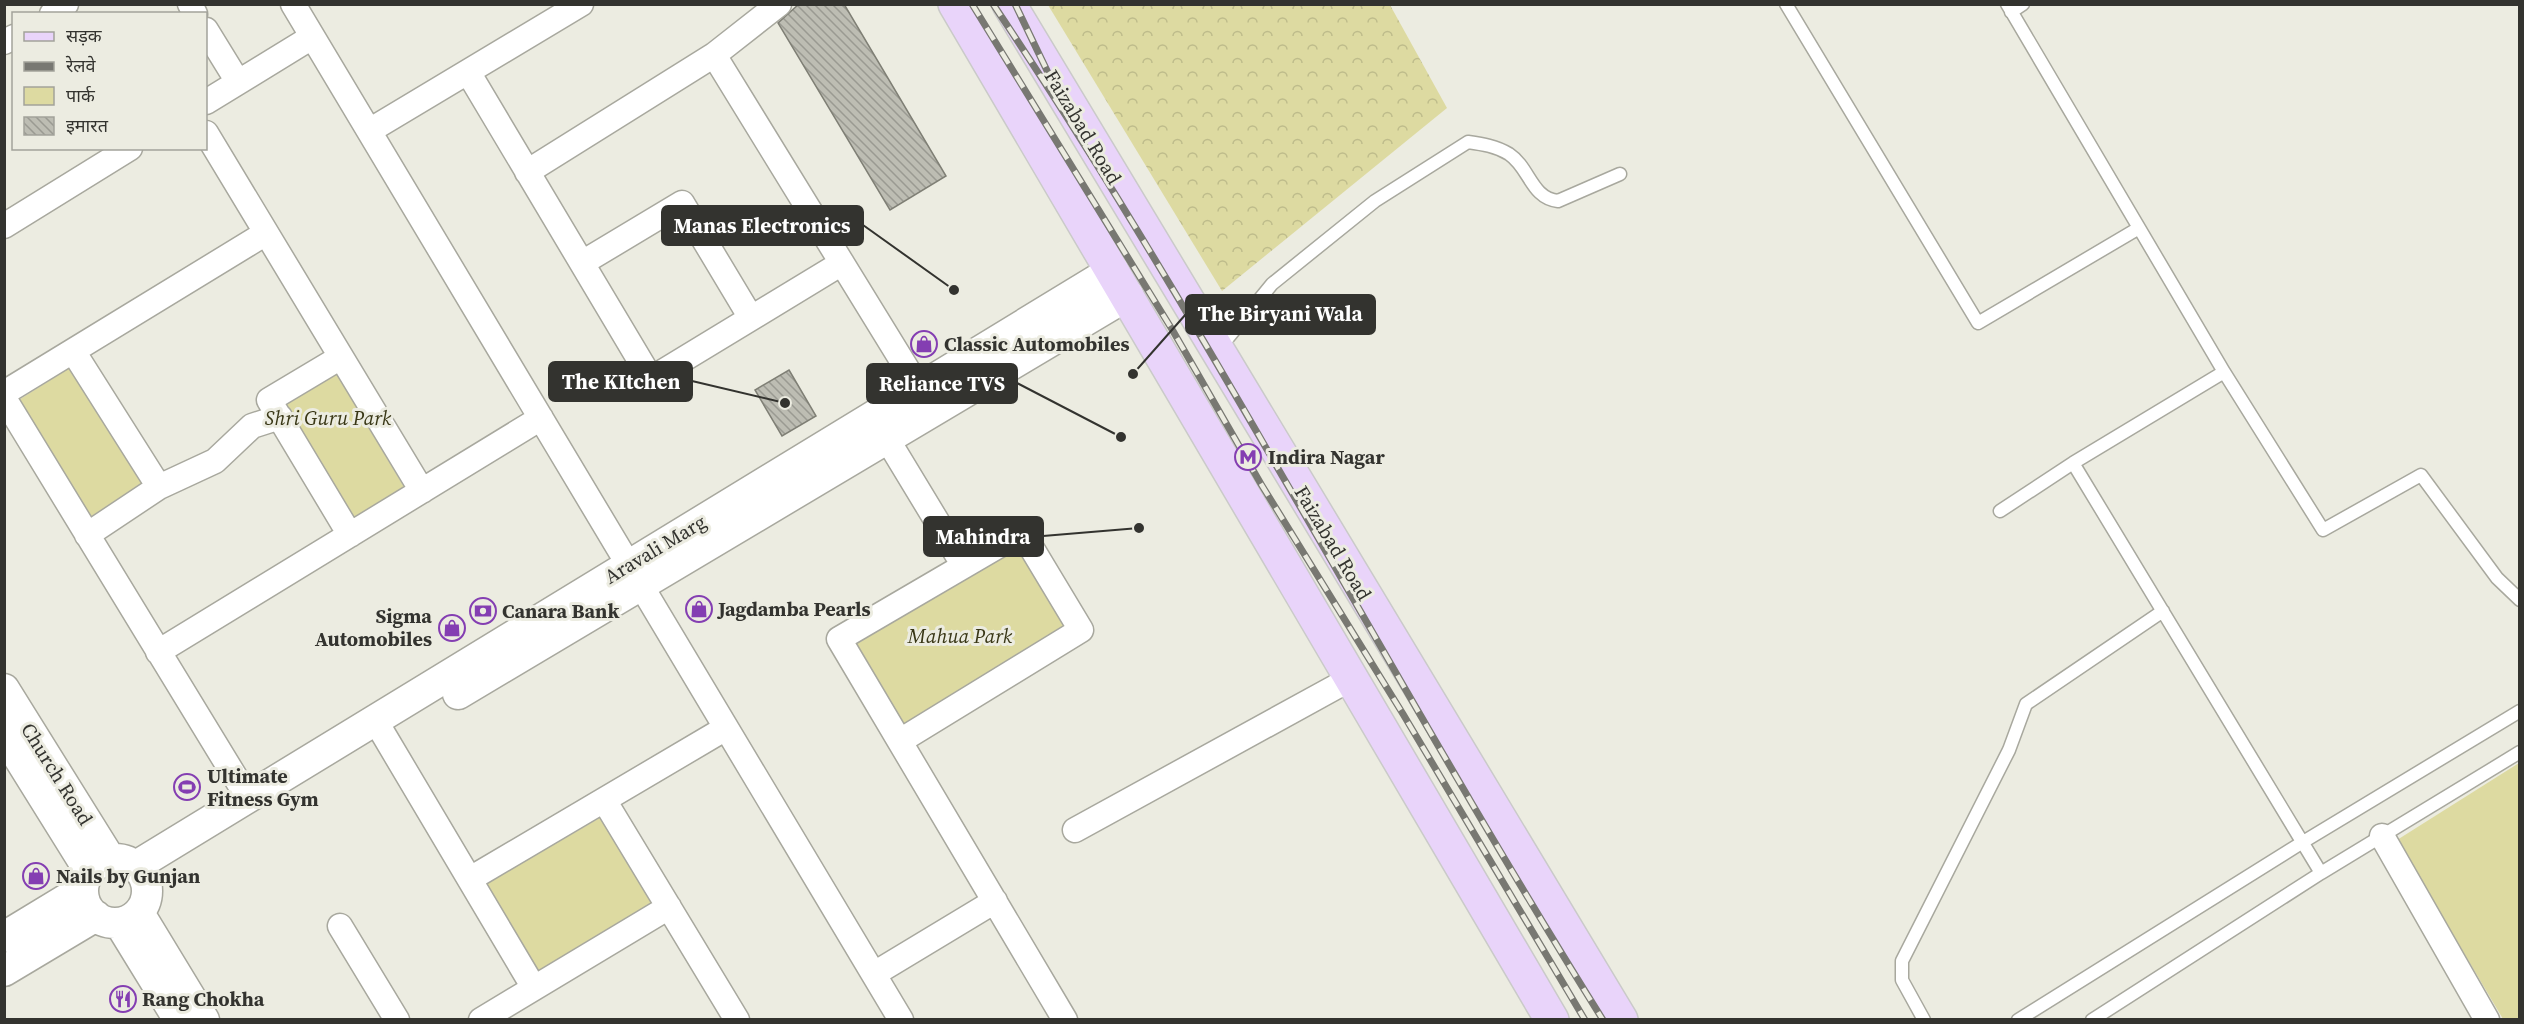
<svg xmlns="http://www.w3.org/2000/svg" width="2524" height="1024" font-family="'Source Serif 4','Noto Sans Devanagari',serif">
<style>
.green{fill:#dddaa1}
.forest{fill:url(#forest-crowns)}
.building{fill:url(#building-back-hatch);stroke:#7f7f75;stroke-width:1.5}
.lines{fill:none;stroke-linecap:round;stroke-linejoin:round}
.service-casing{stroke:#a8a89e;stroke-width:15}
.minor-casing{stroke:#a8a89e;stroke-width:27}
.tertiary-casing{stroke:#a8a89e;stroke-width:33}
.primary-casing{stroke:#cacac9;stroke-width:36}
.service{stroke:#fff;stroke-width:12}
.minor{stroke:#fff;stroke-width:24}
.tertiary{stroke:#fff;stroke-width:30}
.primary{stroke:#e9d4fa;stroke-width:33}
.rail-casing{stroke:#787872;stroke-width:7}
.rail{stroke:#ecece1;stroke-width:4.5;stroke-dasharray:14;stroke-linecap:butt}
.labels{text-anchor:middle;stroke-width:6;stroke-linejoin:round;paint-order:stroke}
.street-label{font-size:20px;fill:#33332f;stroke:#ecece1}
.poi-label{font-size:20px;font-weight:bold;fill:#33332f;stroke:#ecece1;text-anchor:start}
.park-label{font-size:20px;font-style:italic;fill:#393716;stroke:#ecece1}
.leader{fill:none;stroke:#33332f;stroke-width:2}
.callout-dot{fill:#33332f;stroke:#ecece1;stroke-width:2}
.callout{fill:#33332f;stroke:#33332f;stroke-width:2}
.callout-label{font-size:21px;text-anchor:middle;font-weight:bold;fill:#fff}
</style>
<defs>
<pattern id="forest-crowns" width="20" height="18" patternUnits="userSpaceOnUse" patternTransform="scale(1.5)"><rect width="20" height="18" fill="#dddaa1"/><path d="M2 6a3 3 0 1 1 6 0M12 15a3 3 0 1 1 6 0" fill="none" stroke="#bebc8b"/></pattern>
<pattern id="building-back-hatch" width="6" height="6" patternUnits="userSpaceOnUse" patternTransform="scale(1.5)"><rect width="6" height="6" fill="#bdbdb3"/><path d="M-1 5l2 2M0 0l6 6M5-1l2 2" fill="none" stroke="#9a9a92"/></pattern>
</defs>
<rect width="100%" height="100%" fill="#ecece1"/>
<path class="green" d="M 71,367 L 144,484 L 90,517 L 17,401 Z
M 336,372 L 407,492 L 354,523 L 283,403 Z
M 1019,544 L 1068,627 L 901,727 L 852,644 Z
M 2519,763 L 2519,1019 L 2503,1019 L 2397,840 Z
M 603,816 L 655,904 L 536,973 L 484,885 Z"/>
<path class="forest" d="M 1048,5 L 1390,5 L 1447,108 L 1222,291 Z"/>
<path class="building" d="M 799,4 L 844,4 L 946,176 L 890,210 L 778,23 Z
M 789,370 L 816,416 L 782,436 L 755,390 Z"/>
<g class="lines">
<defs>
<path id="service" d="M 1786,4 L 1978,323 L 2139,228
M 2007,4 L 2224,372 L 2323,530 L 2421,475 L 2497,578 L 2520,600
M 2011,12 L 2023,4
M 1218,350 L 1272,284 L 1375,201 L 1468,142 C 1482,144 1496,146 1509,154 C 1530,168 1531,198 1558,201 L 1620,174
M 2073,463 L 2224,372
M 2000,511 L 2073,463 L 2321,873
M 1924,1020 L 1902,980 L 1902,961 L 2009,750 L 2026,704 L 2163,611
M 2018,1020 L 2303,842 L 2520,711
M 2092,1020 L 2321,873 L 2520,752"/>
<path id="minor" d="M 190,4 L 195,14
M 293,4 L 901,1020
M 52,14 L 66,4
M 206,30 L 238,82
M 4,42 L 14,37
M 714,55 L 928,403
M 468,72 L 651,379 L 842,263
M 206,102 L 312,37
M 369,131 L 581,4
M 206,133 L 422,491
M 527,172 L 714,55 L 779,4
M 4,226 L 130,148
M 582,263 L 682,203 L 751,318
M 73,351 L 159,487 L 87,535
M 341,357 L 269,400 L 350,535
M 4,393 L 266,233
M 4,398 L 248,798
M 878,424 L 964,566
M 159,487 L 215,461 L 252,426 L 280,417
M 158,652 L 541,418
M 375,720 L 534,988
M 900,741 L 1081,630 L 1022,532 L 839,639 L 1065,1020
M 604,800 L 737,1020
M 1075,830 L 1352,678
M 2382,836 L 2487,1020
M 470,879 L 726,728
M 340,926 L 397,1020
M 874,974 L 995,901
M 481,1020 L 669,907"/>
<path id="tertiary" d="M 4,689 L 110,859
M 458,694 L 1128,295
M 4,734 L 90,872
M83 891a32 32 0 1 1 64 0a32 32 0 1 1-64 0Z
M 136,866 L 1113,270
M 139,913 L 204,1020
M 120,924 L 179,1020
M 4,937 L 83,889
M 4,971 L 96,916"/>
<path id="primary" d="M 955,4 L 1552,1020
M 1009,4 L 1621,1020"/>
</defs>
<use href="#service" class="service-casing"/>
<use href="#minor" class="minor-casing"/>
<use href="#tertiary" class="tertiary-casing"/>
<use href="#primary" class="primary-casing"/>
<use href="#service" class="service"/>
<use href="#minor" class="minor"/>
<use href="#tertiary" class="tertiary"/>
<use href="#primary" class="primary"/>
<defs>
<path id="rail" d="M 972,4 L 1173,331 L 1261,484 L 1403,714 L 1585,1020
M 993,4 C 1213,332 1393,685 1603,1020
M 1015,4 L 1052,81"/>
</defs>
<use href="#rail" class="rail-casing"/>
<use href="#rail" class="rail"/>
</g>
<defs>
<symbol id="shop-ring" viewBox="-11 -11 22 22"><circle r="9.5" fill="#ecece1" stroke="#843eb2" stroke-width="1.5"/><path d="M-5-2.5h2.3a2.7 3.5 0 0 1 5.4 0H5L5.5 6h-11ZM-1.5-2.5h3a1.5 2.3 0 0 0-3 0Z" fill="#843eb2"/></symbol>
<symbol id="metro-ring" viewBox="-11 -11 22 22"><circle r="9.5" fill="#ecece1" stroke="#843eb2" stroke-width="1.5"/><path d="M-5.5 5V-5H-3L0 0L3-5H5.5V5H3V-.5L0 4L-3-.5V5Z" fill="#843eb2"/></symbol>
<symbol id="bank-ring" viewBox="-11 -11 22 22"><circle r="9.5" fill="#ecece1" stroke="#843eb2" stroke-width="1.5"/><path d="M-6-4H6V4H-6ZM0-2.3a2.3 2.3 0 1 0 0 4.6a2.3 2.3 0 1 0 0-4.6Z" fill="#843eb2"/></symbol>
<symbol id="stadium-ring" viewBox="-11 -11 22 22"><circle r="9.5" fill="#ecece1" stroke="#843eb2" stroke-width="1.5"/><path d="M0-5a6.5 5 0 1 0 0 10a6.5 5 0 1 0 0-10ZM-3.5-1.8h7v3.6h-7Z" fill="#843eb2"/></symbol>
<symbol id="restaurant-ring" viewBox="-11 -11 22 22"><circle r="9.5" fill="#ecece1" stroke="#843eb2" stroke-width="1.5"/><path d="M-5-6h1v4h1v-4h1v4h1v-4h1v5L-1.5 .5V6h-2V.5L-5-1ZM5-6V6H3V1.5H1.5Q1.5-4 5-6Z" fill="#843eb2"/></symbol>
</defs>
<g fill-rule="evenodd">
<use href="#shop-ring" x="909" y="329" width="30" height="30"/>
<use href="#metro-ring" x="1233" y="442" width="30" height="30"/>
<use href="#shop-ring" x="684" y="594" width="30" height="30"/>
<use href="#bank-ring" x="468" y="596" width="30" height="30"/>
<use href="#shop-ring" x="437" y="613" width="30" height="30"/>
<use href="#stadium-ring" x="172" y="772" width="30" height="30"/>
<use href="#shop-ring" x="21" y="861" width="30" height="30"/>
<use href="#restaurant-ring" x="108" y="984" width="30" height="30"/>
</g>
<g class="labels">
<g class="street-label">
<text transform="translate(1083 127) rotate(59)" y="7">Faizabad Road</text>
<text transform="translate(1333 543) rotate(59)" y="7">Faizabad Road</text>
<text transform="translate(655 549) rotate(-31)" y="7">Aravali Marg</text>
<text transform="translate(57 774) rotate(58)" y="7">Church Road</text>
</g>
<g class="poi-label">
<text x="944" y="351">Classic Automobiles</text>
<text x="1268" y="464">Indira Nagar</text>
<text x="718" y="616">Jagdamba Pearls</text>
<text x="502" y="618">Canara Bank</text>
<text x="432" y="623" text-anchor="end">Sigma<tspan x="432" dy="23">Automobiles</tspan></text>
<text x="207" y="783">Ultimate<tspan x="207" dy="23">Fitness Gym</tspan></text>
<text x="56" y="883">Nails by Gunjan</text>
<text x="142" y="1006">Rang Chokha</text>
</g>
<g class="park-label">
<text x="328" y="425">Shri Guru Park</text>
<text x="960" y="643">Mahua Park</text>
</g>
</g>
<path class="leader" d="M954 290L863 225M1133 374L1186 314M785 403L692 381M1121 437L1017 383M1139 528L1043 536"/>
<g class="callout-dot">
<circle cx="954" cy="290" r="6"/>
<circle cx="1133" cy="374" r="6"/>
<circle cx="785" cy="403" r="6"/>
<circle cx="1121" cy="437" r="6"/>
<circle cx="1139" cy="528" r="6"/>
</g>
<g class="callout">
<rect x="662" y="206" width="201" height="39" rx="6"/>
<rect x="1186" y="295" width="189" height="39" rx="6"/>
<rect x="549" y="362" width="143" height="39" rx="6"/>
<rect x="867" y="364" width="150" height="39" rx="6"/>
<rect x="924" y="517" width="119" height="39" rx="6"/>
</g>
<g class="callout-label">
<text x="762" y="233">Manas Electronics</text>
<text x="1280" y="321">The Biryani Wala</text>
<text x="621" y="389">The KItchen</text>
<text x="942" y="391">Reliance TVS</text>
<text x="983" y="544">Mahindra</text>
</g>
<rect width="2524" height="1024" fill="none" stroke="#33332f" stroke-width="12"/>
<rect x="12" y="12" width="195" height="138" fill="#ecece1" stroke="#a2a29a" stroke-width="1.5"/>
<rect x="24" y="32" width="30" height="9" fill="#e9d4fa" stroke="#a2a29a" stroke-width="1.5"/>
<text x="66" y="42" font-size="18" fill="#33332f">सड़क</text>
<rect x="24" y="62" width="30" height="9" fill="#787872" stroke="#a2a29a" stroke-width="1.5"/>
<text x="66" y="72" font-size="18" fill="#33332f">रेलवे</text>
<rect x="24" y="87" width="30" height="18" fill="#dddaa1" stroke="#a2a29a" stroke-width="1.5"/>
<text x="66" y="102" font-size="18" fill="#33332f">पार्क</text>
<rect x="24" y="117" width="30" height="18" fill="url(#building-back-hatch)" stroke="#a2a29a" stroke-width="1.5"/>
<text x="66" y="132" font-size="18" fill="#33332f">इमारत</text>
</svg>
